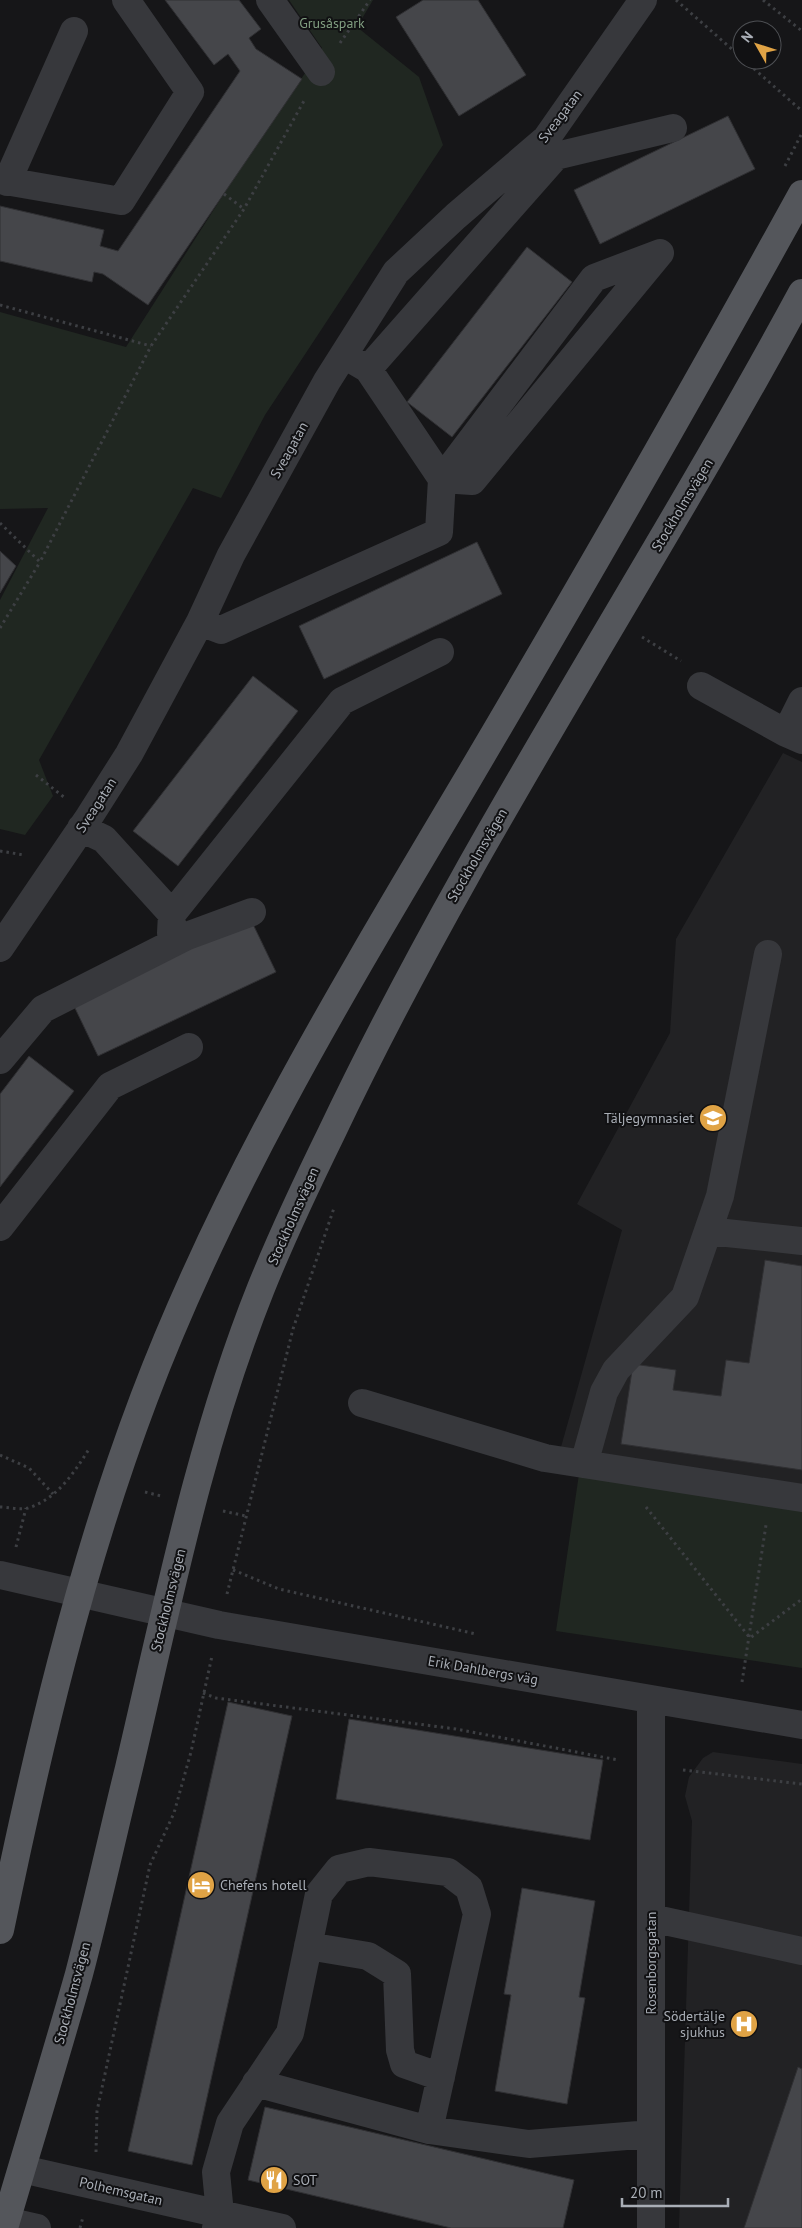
<svg xmlns="http://www.w3.org/2000/svg" width="802" height="2228" font-family="'PT Sans',sans-serif">
<style>
.built{fill:#222224}
.green{fill:#202721}
.building{fill:#45464a;stroke:#303033}
.lines{fill:none;stroke-linecap:round;stroke-linejoin:round}
.path{stroke:#3d3f43;stroke-width:3;stroke-dasharray:2.5 4;stroke-linecap:butt}
.minor{stroke:#37383c;stroke-width:28}
.major{stroke:#54565b;stroke-width:28}
.labels{text-anchor:middle;stroke-width:4;stroke-linejoin:round;paint-order:stroke}
.park-label{font-size:14px;fill:#829f82;stroke:#111113}
.street-label{font-size:14px;fill:#a9aeb6;stroke:#111113}
.poi-label{font-size:14px;fill:#a9aeb6;stroke:#111113;text-anchor:end}
</style>
<rect width="100%" height="100%" fill="#161618"/>
<path class="built" d="M 783,753 L 802,762 L 802,1507 L 554,1472 L 622,1230 L 577,1204 L 670,1033 L 676,939 Z
M 713,1752 L 802,1764 L 802,2228 L 679,2228 L 692,1821 L 685,1796 L 689,1777 L 703,1758 Z"/>
<path class="green" d="M 289,0 L 373,0 L 357,27 L 419,77 L 443,145 L 265,415 L 221,498 L 193,488 L 39,760 L 53,796 L 25,835 L 0,829 L 0,600 L 48,508 L 0,509 L 0,312 L 126,347 L 236,175 L 322,48 Z
M 579,1474 L 802,1507 L 802,1668 L 556,1631 Z"/>
<path class="building" d="M 165,0 L 239,0 L 261,29 L 249,38 L 256,49 L 302,79 L 148,305 L 103,274 L 94,272 L 92,282 L 0,261 L 0,206 L 104,230 L 100,246 L 118,251 L 240,71 L 228,54 L 214,65 Z
M 423,0 L 478,0 L 526,75 L 459,116 L 396,17 Z
M 728,116 L 755,169 L 600,244 L 574,190 Z
M 527,247 L 572,282 L 452,437 L 407,402 Z
M 477,542 L 502,594 L 324,679 L 299,626 Z
M 0,551 L 16,566 L 0,593 Z
M 253,676 L 298,711 L 178,866 L 133,831 Z
M 251,920 L 276,972 L 98,1056 L 73,1004 Z
M 29,1056 L 74,1091 L 0,1187 L 0,1094 Z
M 765,1260 L 802,1266 L 802,1470 L 621,1444 L 633,1364 L 676,1370 L 673,1390 L 721,1396 L 726,1360 L 749,1363 Z
M 228,1702 L 292,1716 L 192,2165 L 128,2151 Z
M 349,1719 L 603,1760 L 590,1840 L 336,1799 Z
M 522,1888 L 595,1901 L 579,1997 L 585,1998 L 567,2104 L 495,2091 L 511,1995 L 504,1994 Z
M 798,2067 L 802,2069 L 802,2228 L 744,2228 Z
M 265,2107 L 574,2180 L 563,2228 L 451,2228 L 248,2180 Z"/>
<g class="lines">
<path class="path" d="M 676,0 L 742,58
M 763,0 L 802,31
M 340,43 L 370,0
M 744,60 L 802,111
M 785,166 L 802,133
M 224,194 L 244,209
M 0,305 L 151,346
M 0,523 L 40,562 L 151,346 L 244,209 L 305,99
M 0,628 L 40,562
M 642,637 L 681,661
M 36,775 L 65,798
M 0,851 L 24,855
M 0,1455 L 29,1468 L 53,1494
M 145,1492 L 161,1496
M 0,1507 C 8,1507 20,1510 28,1508 C 57,1499 74,1473 89,1449
M 646,1507 L 750,1638 L 802,1599
M 223,1511 L 246,1516
M 16,1547 L 26,1508
M 233,1570 L 279,1589 L 476,1634
M 227,1594 L 293,1329 L 334,1208
M 742,1682 L 766,1525
M 203,1693 L 216,1698 L 456,1729 L 618,1760
M 683,1770 L 802,1784
M 96,2152 L 97,2111 L 150,1865 L 174,1813 L 191,1752 L 212,1656
M 80,2228 L 83,2217"/>
<path class="minor" d="M 270,0 L 321,72
M 0,180 L 121,201 L 190,92 L 126,0
M 7,182 L 74,31
M 344,355 L 368,369 L 442,479 L 472,481 L 659,254
M 368,369 L 556,156 L 673,128
M 200,622 L 221,630 L 439,532 L 442,479 L 594,278 L 660,253
M 701,686 L 786,733 L 802,740
M 786,733 L 802,701
M 81,828 L 104,839 L 172,914 L 171,933
M 172,914 L 342,701 L 440,652
M 0,948 L 89,817 L 129,754 L 200,622 L 231,555 L 327,381 L 396,272 L 456,216 L 546,139 L 643,0
M 0,1060 L 43,1009 L 187,936 L 252,912
M 0,1227 L 110,1086 L 189,1047
M 708,1231 L 802,1241
M 362,1403 L 545,1458 L 802,1498
M 584,1464 L 604,1392 L 616,1370 L 685,1297 L 720,1196 L 768,954
M 0,1575 L 219,1625 L 802,1725
M 651,1699 L 651,2228
M 651,1918 L 802,1951
M 308,1946 L 368,1956 L 397,1974 L 400,2050 L 404,2064 L 441,2077
M 256,2083 L 429,2130 L 529,2144 L 651,2134
M 22,2169 L 282,2228
M 6,2221 L 37,2228
M 216,2228 L 220,2214 L 216,2172 L 230,2123 L 290,2033 L 319,1894 L 339,1869 L 369,1862 L 448,1872 L 469,1888 L 477,1914 L 429,2130"/>
<path class="major" d="M 0,1930 C 37,1751 79,1570 144,1398 C 226,1181 348,981 466,782 C 581,587 693,392 802,194
M 4,2228 C 29,2143 55,2059 79,1974 C 97,1906 112,1837 129,1768 C 167,1607 199,1443 261,1288 C 282,1236 306,1185 331,1134 C 469,843 649,576 802,293"/>
</g>
<defs>
<symbol id="school-disc" viewBox="-11 -11 22 22"><circle r="9.5" fill="#e0a345" stroke="#111113"/><path d="M0-5L7-2L0 1L-7-2ZM-4 1L0 2.5L4 1V4Q0 6-4 4Z" fill="#fff"/></symbol>
<symbol id="hotel-disc" viewBox="-11 -11 22 22"><circle r="9.5" fill="#e0a345" stroke="#111113"/><path d="M-6-4.5h1.5V1H6V5H4.5V3h-9V5H-6ZM-4 0a1.8 1.8 0 1 1 3.6 0ZM.5 0V-2.5h3Q6-2.5 6 0Z" fill="#fff"/></symbol>
<symbol id="hospital-disc" viewBox="-11 -11 22 22"><circle r="9.5" fill="#e0a345" stroke="#111113"/><path d="M-5-5h3v3.5h4V-5h3V5h-3V1.5h-4V5h-3Z" fill="#fff"/></symbol>
<symbol id="restaurant-disc" viewBox="-11 -11 22 22"><circle r="9.5" fill="#e0a345" stroke="#111113"/><path d="M-5-6h1v4h1v-4h1v4h1v-4h1v5L-1.5 .5V6h-2V.5L-5-1ZM5-6V6H3V1.5H1.5Q1.5-4 5-6Z" fill="#fff"/></symbol>
</defs>
<g fill-rule="evenodd">
<use href="#school-disc" x="697" y="1102" width="32" height="32"/>
<use href="#hotel-disc" x="185" y="1869" width="32" height="32"/>
<use href="#hospital-disc" x="728" y="2008" width="32" height="32"/>
<use href="#restaurant-disc" x="258" y="2164" width="32" height="32"/>
</g>
<g class="labels">
<g class="park-label">
<text x="332" y="28">Grusåspark</text>
</g>
<g class="street-label">
<text transform="translate(560 116) rotate(-53)" y="5">Sveagatan</text>
<text transform="translate(289 450) rotate(-61)" y="5">Sveagatan</text>
<text transform="translate(682 505) rotate(-59)" y="5">Stockholmsvägen</text>
<text transform="translate(96 805) rotate(-57)" y="5">Sveagatan</text>
<text transform="translate(477 855) rotate(-60)" y="5">Stockholmsvägen</text>
<text transform="translate(293 1216) rotate(-66)" y="5">Stockholmsvägen</text>
<text transform="translate(168 1600) rotate(-76)" y="5">Stockholmsvägen</text>
<text transform="translate(483 1670) rotate(10)" y="5">Erik Dahlbergs väg</text>
<text transform="translate(651 1963) rotate(-90)" y="5">Rosenborgsgatan</text>
<text transform="translate(72 1993) rotate(-75)" y="5">Stockholmsvägen</text>
<text transform="translate(121 2191) rotate(13)" y="5">Polhemsgatan</text>
</g>
<g class="poi-label">
<text x="694" y="1123">Täljegymnasiet</text>
<text x="220" y="1890" text-anchor="start">Chefens hotell</text>
<text x="725" y="2021">Södertälje<tspan x="725" dy="16">sjukhus</tspan></text>
<text x="293" y="2185" text-anchor="start">SOT</text>
</g>
</g>
<g transform="translate(757 45) rotate(309)"><circle r="24" fill="#111113" stroke="#4e5054"/>
<path d="M0-4L9 19L0 12L-9 19Z" fill="#e0a345"/>
<text y="-8" font-size="14" font-weight="bold" text-anchor="middle" fill="#a9aeb6">N</text>
</g>
<path d="M622 2198v8h106v-8" fill="none" stroke="#a9aeb6" stroke-width="2.5"/>
<text x="630" y="2198" font-size="15" fill="#a9aeb6" stroke="#111113" stroke-width="4" paint-order="stroke">20 m</text>
</svg>
